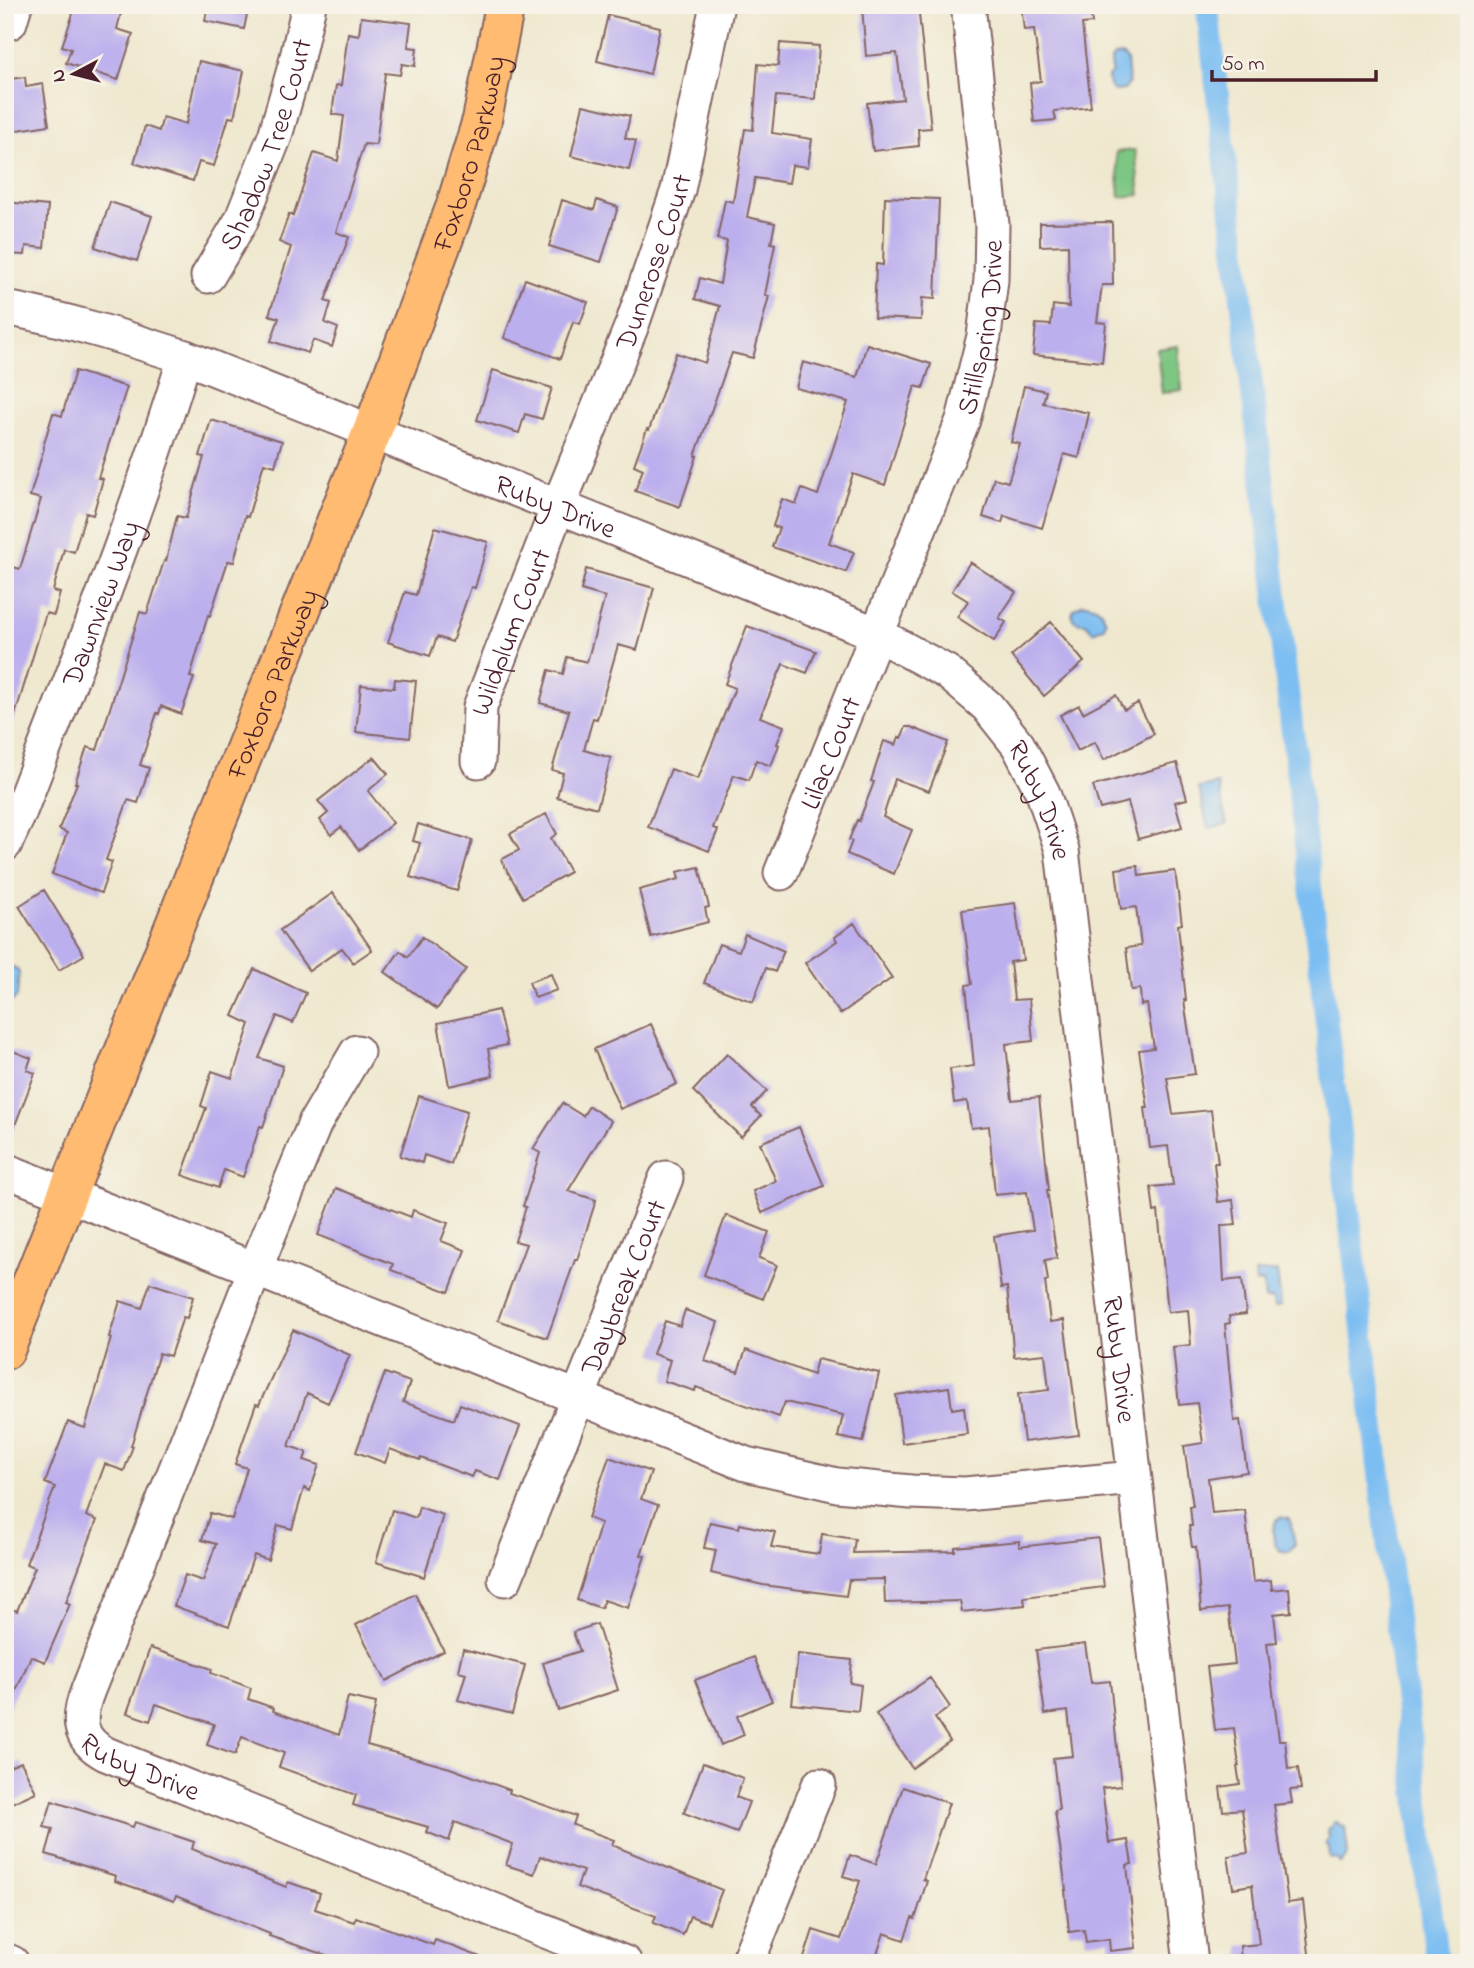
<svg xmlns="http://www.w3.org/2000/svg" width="1474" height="1968" font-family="'Indie Flower',sans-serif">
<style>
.green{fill:#7dc683;stroke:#647257;stroke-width:2}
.water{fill:#7dbef2;stroke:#646e8e;stroke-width:2}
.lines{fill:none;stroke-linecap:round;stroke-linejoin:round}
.canal{stroke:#7dbef2;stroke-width:23}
.building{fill:#bcafed}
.minor-casing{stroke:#846564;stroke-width:37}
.major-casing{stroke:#846564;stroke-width:42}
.minor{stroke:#fff;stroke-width:33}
.major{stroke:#ffbb71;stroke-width:38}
.labels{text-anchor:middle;stroke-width:6;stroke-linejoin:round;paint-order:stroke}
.street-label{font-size:28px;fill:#4a1f2b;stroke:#f7f3e8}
</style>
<rect width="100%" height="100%" fill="#f7f3e8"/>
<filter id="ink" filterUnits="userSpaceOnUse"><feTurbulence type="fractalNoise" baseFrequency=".0143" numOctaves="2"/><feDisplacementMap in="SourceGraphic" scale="14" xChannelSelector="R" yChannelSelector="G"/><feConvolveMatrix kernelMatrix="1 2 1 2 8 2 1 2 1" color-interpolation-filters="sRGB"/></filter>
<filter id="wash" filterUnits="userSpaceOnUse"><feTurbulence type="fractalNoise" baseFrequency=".00686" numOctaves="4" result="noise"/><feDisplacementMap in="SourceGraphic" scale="28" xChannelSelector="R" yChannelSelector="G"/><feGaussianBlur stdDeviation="1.57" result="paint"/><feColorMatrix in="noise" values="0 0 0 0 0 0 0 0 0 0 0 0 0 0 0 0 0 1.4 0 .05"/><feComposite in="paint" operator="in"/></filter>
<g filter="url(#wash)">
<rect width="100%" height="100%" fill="#efe8cf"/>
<path class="green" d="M 1135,150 L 1140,195 L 1120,197 L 1116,152 Z
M 1178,346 L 1182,390 L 1162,393 L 1157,349 Z"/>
<path class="water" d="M 1122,55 L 1127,60 L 1129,84 L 1124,90 L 1114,91 L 1109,86 L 1108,77 L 1112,72 L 1111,60 L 1114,56 Z
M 1083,604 C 1097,605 1101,609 1106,621 L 1104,627 L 1093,632 L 1085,623 C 1075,623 1069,620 1074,609 Z
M 1218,784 L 1227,824 L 1208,828 L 1199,788 Z
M 5,967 L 14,967 L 19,972 L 17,997 L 10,1003 L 5,1003 Z
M 1277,1271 L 1281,1306 L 1274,1307 L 1273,1299 L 1265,1300 L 1263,1282 L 1256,1283 L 1255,1273 Z
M 1280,1517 L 1289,1519 L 1291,1524 L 1295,1544 L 1288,1552 L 1279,1550 C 1272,1541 1270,1525 1280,1517 Z
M 1334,1822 L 1337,1822 L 1340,1825 L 1345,1827 L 1348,1855 L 1340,1863 L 1336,1859 L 1330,1858 L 1329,1847 L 1326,1844 L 1326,1841 L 1329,1839 L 1328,1829 L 1333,1826 Z"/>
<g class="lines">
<path class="canal" d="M 1207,5 L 1437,1963"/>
</g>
<g id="blocks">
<path class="building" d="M 76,5 L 123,5 L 117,29 L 133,34 L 118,80 L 66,63 L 71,49 L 62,46 Z
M 208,5 L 249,5 L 244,29 L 205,21 Z
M 883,5 L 918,5 L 931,128 L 918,129 L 919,146 L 873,151 L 867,103 L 903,99 L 897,53 L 866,56 L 862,7 Z
M 1021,5 L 1090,5 L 1092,23 L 1082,24 L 1091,107 L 1054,111 L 1056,120 L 1034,122 L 1030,83 L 1041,81 L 1034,29 L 1024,30 Z
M 608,15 L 660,27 L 650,74 L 597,61 Z
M 361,17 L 411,23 L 408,47 L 417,48 L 415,66 L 402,64 L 400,75 L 385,73 L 376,145 L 364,144 L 336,232 L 349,237 L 325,301 L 331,303 L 325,323 L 338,328 L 332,347 L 313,340 L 308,353 L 271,341 L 279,318 L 269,315 L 291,247 L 279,242 L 289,214 L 293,216 L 314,153 L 338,161 L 344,116 L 332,114 L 336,85 L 341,86 L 348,33 L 359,35 Z
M 780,43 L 819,46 L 815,99 L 776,96 L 772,133 L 812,139 L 808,167 L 792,165 L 789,183 L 755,178 L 747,217 L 775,223 L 771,243 L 775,244 L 765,295 L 769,296 L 753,358 L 732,353 L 695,456 L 697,456 L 680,507 L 635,491 L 643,469 L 634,465 L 647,429 L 649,430 L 676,353 L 705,363 L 720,306 L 695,299 L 700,278 L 720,284 L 727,241 L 717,239 L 725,200 L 733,202 L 745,129 L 753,130 L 758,64 L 778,66 Z
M 199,61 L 244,71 L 234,118 L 229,117 L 214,166 L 199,162 L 193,181 L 134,163 L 145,126 L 159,131 L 163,117 L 186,124 Z
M 25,77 L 26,87 L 43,84 L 49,125 L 5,132 L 5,80 Z
M 583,105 L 630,116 L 625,138 L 636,141 L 629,170 L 571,156 Z
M 885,197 L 939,199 L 935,299 L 922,298 L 921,320 L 874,318 L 876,264 L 883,265 Z
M 562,200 L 594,210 L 597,200 L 618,207 L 601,262 L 549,246 Z
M 5,202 L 48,206 L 44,248 L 26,246 L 25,255 L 5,254 Z
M 110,202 L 152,216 L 137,261 L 95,247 Z
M 1112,222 L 1113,285 L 1102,285 L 1097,322 L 1106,323 L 1102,362 L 1033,355 L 1036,324 L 1051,325 L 1053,305 L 1069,307 L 1068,245 L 1040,246 L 1040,223 Z
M 525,279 L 588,302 L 580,324 L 573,322 L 560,359 L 504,338 Z
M 867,344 L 931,364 L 923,388 L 915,386 L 885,485 L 853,474 L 829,543 L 854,552 L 846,572 L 772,547 L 779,528 L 773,526 L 782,499 L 796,504 L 802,489 L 818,495 L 848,402 L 796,388 L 803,362 L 857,377 Z
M 493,370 L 552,388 L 542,419 L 525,414 L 519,433 L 477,420 Z
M 75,371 L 127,387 L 98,478 L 103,479 L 93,515 L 86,513 L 74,552 L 64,549 L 53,591 L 60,593 L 54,615 L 46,613 L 9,735 L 5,735 L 5,584 L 10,566 L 20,569 L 41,499 L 30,496 L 44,448 L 43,447 L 53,413 L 62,416 Z
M 1024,386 L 1046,391 L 1043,403 L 1089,413 L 1079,458 L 1064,454 L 1042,528 L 1004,516 L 1002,523 L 983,517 L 994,478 L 1008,482 L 1020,444 L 1011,442 Z
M 211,420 L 282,441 L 275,466 L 264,463 L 248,517 L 245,516 L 234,562 L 228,561 L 210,616 L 208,615 L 190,677 L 194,678 L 181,714 L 161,706 L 159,714 L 157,713 L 140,765 L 149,768 L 138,803 L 128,800 L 106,860 L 112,862 L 101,893 L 52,874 L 67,833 L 59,829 L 77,783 L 75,783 L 87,747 L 97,750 L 140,612 L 147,614 L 164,561 L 166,561 L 177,516 L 186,518 L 204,457 L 200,456 Z
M 435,527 L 488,542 L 475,588 L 471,587 L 452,642 L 437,637 L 430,656 L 388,642 L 405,592 L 416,595 Z
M 970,562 L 1016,592 L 999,618 L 1006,622 L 994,641 L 957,617 L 968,601 L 952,591 Z
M 586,569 L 654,588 L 637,650 L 618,645 L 597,719 L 593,718 L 584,750 L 611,758 L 597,808 L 557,797 L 563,773 L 552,770 L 569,711 L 540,703 L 549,670 L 563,674 L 567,657 L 587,662 L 605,597 L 581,590 Z
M 1051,622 L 1084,662 L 1044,696 L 1011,656 Z
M 747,626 L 816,651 L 807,673 L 783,664 L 760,717 L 784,726 L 777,744 L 779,745 L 771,766 L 756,760 L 749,780 L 734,775 L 713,828 L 718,830 L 709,851 L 648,827 L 671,769 L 698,779 L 735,688 L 725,684 Z
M 395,679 L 416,681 L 410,738 L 356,732 L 361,685 L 394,688 Z
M 1116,695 L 1124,710 L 1138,703 L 1154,734 L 1104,760 L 1095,742 L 1078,751 L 1060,715 L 1079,705 L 1083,713 Z
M 906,727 L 911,727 L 948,742 L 929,791 L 895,779 L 883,817 L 912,830 L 894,874 L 847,854 L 852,841 L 849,840 L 857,820 L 859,821 L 874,782 L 871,781 L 884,741 L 896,745 L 899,737 L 901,738 Z
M 374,757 L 388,774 L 368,791 L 393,823 L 359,850 L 341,827 L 331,835 L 320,820 L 328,813 L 318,801 Z
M 1177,763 L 1187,799 L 1175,802 L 1182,827 L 1138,839 L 1128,802 L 1100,809 L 1093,786 Z
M 546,814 L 557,834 L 551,838 L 570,872 L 523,898 L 501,860 L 519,850 L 510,834 Z
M 418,824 L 472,840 L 457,891 L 410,877 L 420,843 L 413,841 Z
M 1138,866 L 1139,876 L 1175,871 L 1182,924 L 1178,925 L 1186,1000 L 1184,1000 L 1195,1074 L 1167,1078 L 1173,1114 L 1211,1110 L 1218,1163 L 1214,1163 L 1218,1202 L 1233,1200 L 1236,1225 L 1221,1226 L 1224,1281 L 1242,1279 L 1246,1314 L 1229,1316 L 1230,1323 L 1225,1324 L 1234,1421 L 1240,1420 L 1247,1472 L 1208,1478 L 1212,1513 L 1245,1510 L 1253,1582 L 1271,1580 L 1272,1590 L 1289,1588 L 1291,1612 L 1274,1614 L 1277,1642 L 1267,1643 L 1279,1740 L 1285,1740 L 1288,1769 L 1298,1768 L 1301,1789 L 1290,1790 L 1292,1803 L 1274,1805 L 1288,1903 L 1303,1901 L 1310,1963 L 1241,1963 L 1240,1946 L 1259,1944 L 1252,1885 L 1233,1888 L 1228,1856 L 1248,1853 L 1242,1809 L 1223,1811 L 1220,1787 L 1240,1784 L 1237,1767 L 1239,1766 L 1234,1728 L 1215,1730 L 1207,1667 L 1235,1664 L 1228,1608 L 1201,1611 L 1196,1547 L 1192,1547 L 1189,1526 L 1192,1526 L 1190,1506 L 1193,1506 L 1184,1446 L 1203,1443 L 1197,1403 L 1179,1405 L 1173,1347 L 1191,1345 L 1188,1310 L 1168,1312 L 1158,1211 L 1154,1212 L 1151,1187 L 1173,1185 L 1168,1146 L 1150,1148 L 1145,1108 L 1148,1108 L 1139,1050 L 1154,1048 L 1147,1004 L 1141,1005 L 1140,989 L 1131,990 L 1126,948 L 1141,946 L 1136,907 L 1121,909 L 1116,869 Z
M 699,867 L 709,907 L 705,908 L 708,922 L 651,937 L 639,890 L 679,879 L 677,872 Z
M 44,890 L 84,955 L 59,970 L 19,906 Z
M 333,893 L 372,950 L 353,963 L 342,948 L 309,971 L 280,930 Z
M 1015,903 L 1023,960 L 1010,962 L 1014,1000 L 1029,999 L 1033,1041 L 1006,1044 L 1012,1100 L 1039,1097 L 1049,1190 L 1047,1190 L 1057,1258 L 1045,1260 L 1048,1281 L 1045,1281 L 1050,1322 L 1064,1320 L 1079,1435 L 1024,1442 L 1018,1394 L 1049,1390 L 1045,1354 L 1014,1357 L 1007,1287 L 1001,1288 L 994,1236 L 1033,1230 L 1027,1192 L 995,1195 L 989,1126 L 971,1128 L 967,1101 L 954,1103 L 950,1069 L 974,1066 L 966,985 L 972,984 L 962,910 Z
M 854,923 L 892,978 L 840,1014 L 805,963 L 837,941 L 835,937 Z
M 745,934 L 784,951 L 775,972 L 766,968 L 753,1002 L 704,983 L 719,944 L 739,951 Z
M 422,937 L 466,969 L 437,1009 L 385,972 L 400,951 L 408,957 Z
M 254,969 L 306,993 L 293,1023 L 277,1016 L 259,1058 L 283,1066 L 263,1127 L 260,1126 L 243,1177 L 224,1170 L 218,1188 L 182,1175 L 206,1108 L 201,1106 L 212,1071 L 232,1078 L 250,1024 L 233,1016 Z
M 551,974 L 557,990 L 535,998 L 529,982 Z
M 498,1010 L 507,1045 L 488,1049 L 493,1076 L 449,1086 L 438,1023 Z
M 651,1024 L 677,1084 L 620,1109 L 594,1049 Z
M 5,1048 L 31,1058 L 27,1070 L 35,1073 L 7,1146 L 5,1146 Z
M 727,1054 L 767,1091 L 752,1107 L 761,1116 L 741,1137 L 693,1091 Z
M 419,1096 L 467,1111 L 451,1164 L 424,1155 L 422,1163 L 400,1156 Z
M 562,1103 L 583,1116 L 589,1106 L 611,1121 L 568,1191 L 596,1200 L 577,1260 L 575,1260 L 547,1338 L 498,1320 L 526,1244 L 515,1241 L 526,1207 L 523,1206 L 540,1153 L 533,1149 Z
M 799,1127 L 824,1186 L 762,1213 L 753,1191 L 776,1181 L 760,1143 Z
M 336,1188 L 411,1217 L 413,1210 L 448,1223 L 441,1241 L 465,1250 L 449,1292 L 391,1270 L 393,1264 L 318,1235 Z
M 726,1215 L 769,1232 L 759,1258 L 777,1265 L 763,1299 L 704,1275 Z
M 150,1283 L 193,1297 L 187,1318 L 183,1317 L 170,1356 L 159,1353 L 131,1446 L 133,1446 L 124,1471 L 105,1464 L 86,1516 L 97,1520 L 66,1602 L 70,1604 L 45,1662 L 31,1656 L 5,1717 L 5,1607 L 17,1611 L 35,1567 L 26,1564 L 55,1487 L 45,1483 L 68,1422 L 85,1428 L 111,1338 L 109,1337 L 120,1301 L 142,1308 Z
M 685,1310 L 718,1322 L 705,1361 L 738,1372 L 746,1350 L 813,1375 L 817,1359 L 879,1373 L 863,1442 L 838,1437 L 843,1415 L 785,1402 L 779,1417 L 696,1387 L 695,1391 L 664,1381 L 670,1360 L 653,1354 L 665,1321 L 680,1326 Z
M 293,1330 L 350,1355 L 328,1403 L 307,1393 L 289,1446 L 307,1452 L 304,1460 L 319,1465 L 310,1491 L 304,1488 L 292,1529 L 278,1525 L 268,1560 L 254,1555 L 229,1626 L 174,1606 L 185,1575 L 203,1581 L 216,1544 L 202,1540 L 210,1513 L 232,1519 L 247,1468 L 235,1464 L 256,1404 L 259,1405 Z
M 385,1373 L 410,1382 L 403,1402 L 454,1420 L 460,1404 L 520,1426 L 500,1480 L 475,1471 L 472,1477 L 421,1458 L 420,1460 L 390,1449 L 385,1463 L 356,1452 Z
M 949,1387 L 952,1409 L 964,1407 L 967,1434 L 902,1443 L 896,1395 Z
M 609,1457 L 651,1472 L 641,1499 L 658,1505 L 641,1555 L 645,1556 L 628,1608 L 604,1600 L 601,1608 L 577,1600 L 601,1523 L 588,1518 Z
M 419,1507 L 443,1515 L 424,1577 L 376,1562 L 392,1510 L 416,1518 Z
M 710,1522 L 739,1528 L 740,1524 L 775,1532 L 771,1547 L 819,1554 L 822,1534 L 855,1539 L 853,1553 L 955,1551 L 955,1547 L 1019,1541 L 1019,1547 L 1098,1538 L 1104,1587 L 1024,1597 L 1025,1605 L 962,1612 L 960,1601 L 885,1603 L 884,1579 L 849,1580 L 846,1596 L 763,1585 L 711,1573 L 716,1550 L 704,1548 Z
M 415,1594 L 444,1651 L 386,1681 L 356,1625 Z
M 597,1624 L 618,1690 L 558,1710 L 543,1663 L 580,1651 L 573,1632 Z
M 1085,1644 L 1091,1683 L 1110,1681 L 1121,1786 L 1102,1788 L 1109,1843 L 1128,1840 L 1132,1864 L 1127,1865 L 1136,1948 L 1110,1951 L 1109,1939 L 1086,1942 L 1084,1930 L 1069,1932 L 1065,1890 L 1066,1890 L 1055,1811 L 1059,1810 L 1053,1758 L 1073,1756 L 1068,1711 L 1045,1714 L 1036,1650 Z
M 150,1648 L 212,1669 L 211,1673 L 251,1688 L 248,1699 L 274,1708 L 273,1711 L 339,1735 L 348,1697 L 376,1703 L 367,1745 L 450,1768 L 510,1790 L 509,1793 L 576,1816 L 573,1825 L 614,1840 L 612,1845 L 722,1890 L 709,1923 L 690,1916 L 683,1935 L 653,1923 L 656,1916 L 577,1887 L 583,1871 L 540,1856 L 534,1874 L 506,1865 L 513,1844 L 455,1822 L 449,1841 L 426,1832 L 428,1827 L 353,1805 L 356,1795 L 279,1767 L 284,1753 L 242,1737 L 235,1755 L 207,1745 L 214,1724 L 156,1704 L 150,1721 L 127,1713 Z
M 463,1649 L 525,1665 L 512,1714 L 458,1700 L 466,1673 L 458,1671 Z
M 798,1654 L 852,1660 L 850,1683 L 861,1685 L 858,1711 L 792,1704 Z
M 754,1657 L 772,1701 L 737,1716 L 744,1735 L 721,1745 L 695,1680 Z
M 930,1678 L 950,1707 L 935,1718 L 950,1741 L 912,1768 L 876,1714 Z
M 21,1762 L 36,1792 L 5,1806 L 5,1769 Z
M 703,1763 L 743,1778 L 736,1797 L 749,1802 L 737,1833 L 684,1813 Z
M 903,1787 L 949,1803 L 923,1879 L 927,1881 L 915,1919 L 912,1918 L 904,1940 L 884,1933 L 874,1963 L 817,1963 L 804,1958 L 813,1930 L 841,1939 L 860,1881 L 843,1876 L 850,1855 L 876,1864 Z
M 52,1801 L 133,1827 L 135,1822 L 194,1842 L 192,1849 L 286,1887 L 288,1882 L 320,1893 L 315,1909 L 354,1922 L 356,1917 L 433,1945 L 435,1940 L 491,1961 L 491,1963 L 340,1963 L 341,1960 L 269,1936 L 270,1934 L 176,1896 L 174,1901 L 115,1881 L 116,1876 L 46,1854 L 53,1829 L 44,1827 Z"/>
</g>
</g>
<g filter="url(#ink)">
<use href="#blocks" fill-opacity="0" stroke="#846564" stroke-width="2"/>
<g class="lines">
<defs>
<g id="minor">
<path d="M 5,23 L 10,22 L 15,5"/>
<path id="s1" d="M 208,276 L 241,221 L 275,136 L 295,66 L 309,5"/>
<path id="s2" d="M 5,308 C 66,319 126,338 185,357 L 877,634 L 947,672 L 987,706 L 1018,745 L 1043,793 L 1062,850 L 1191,1963"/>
<path id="s3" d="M 478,761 L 480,707 L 558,507 L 632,325 L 678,190 L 717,5"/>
<path id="s4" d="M 5,844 L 19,814 C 77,663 138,512 185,357"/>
<path id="s5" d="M 781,873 L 963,420 L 984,336 L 991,280 L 992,224 L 968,5"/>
<path id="s6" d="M 357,1052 L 315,1123 L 268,1237 L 88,1690 C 77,1718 77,1739 106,1754 L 625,1963"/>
<path d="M 5,1170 L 746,1464 L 837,1485 L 911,1492 L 965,1494 L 1134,1478"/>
<path id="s7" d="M 505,1579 L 666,1178"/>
<path d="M 5,1960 L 12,1963"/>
<path d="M 747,1963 L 819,1785"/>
</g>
<g id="major">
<path id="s8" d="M 5,1350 L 372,432 L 455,208 L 482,120 L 505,5"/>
</g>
</defs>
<use href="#minor" class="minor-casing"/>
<use href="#major" class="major-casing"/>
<use href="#minor" class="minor"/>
<use href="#major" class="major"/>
</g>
</g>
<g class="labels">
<g class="street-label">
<text dy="10" stroke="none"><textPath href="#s1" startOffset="145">Shadow Tree Court</textPath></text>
<text dy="10" stroke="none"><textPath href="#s8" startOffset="1284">Foxboro Parkway</textPath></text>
<text dy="10" stroke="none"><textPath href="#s3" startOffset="532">Dunerose Court</textPath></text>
<text dy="10" stroke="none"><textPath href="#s5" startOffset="583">Stillspring Drive</textPath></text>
<text dy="10" stroke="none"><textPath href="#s2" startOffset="586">Ruby Drive</textPath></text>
<text dy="10" stroke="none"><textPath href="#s4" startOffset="259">Dawnview Way</textPath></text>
<text dy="10" stroke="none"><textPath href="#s3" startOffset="135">Wildplum Court</textPath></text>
<text dy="10" stroke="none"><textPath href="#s8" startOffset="718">Foxboro Parkway</textPath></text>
<text dy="10" stroke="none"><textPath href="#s5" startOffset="130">Lilac Court</textPath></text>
<text dy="10" stroke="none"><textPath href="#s2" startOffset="1174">Ruby Drive</textPath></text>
<text dy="10" stroke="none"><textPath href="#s7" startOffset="315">Daybreak Court</textPath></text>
<text dy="10" stroke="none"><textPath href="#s2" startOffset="1741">Ruby Drive</textPath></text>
<text dy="10" stroke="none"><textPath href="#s6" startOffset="805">Ruby Drive</textPath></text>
</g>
</g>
<rect width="1474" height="1968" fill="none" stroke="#f7f3e8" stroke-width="28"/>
<g transform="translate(74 74) rotate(263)" stroke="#f7f3e8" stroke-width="5" paint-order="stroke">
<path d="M0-5L12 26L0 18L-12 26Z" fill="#4a1f2b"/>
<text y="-10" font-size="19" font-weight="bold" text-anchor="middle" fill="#4a1f2b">N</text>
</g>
<path d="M1212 70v10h164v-10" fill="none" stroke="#4a1f2b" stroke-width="3.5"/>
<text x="1222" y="70" font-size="21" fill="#4a1f2b" stroke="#f7f3e8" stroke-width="5" paint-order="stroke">50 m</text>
</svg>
